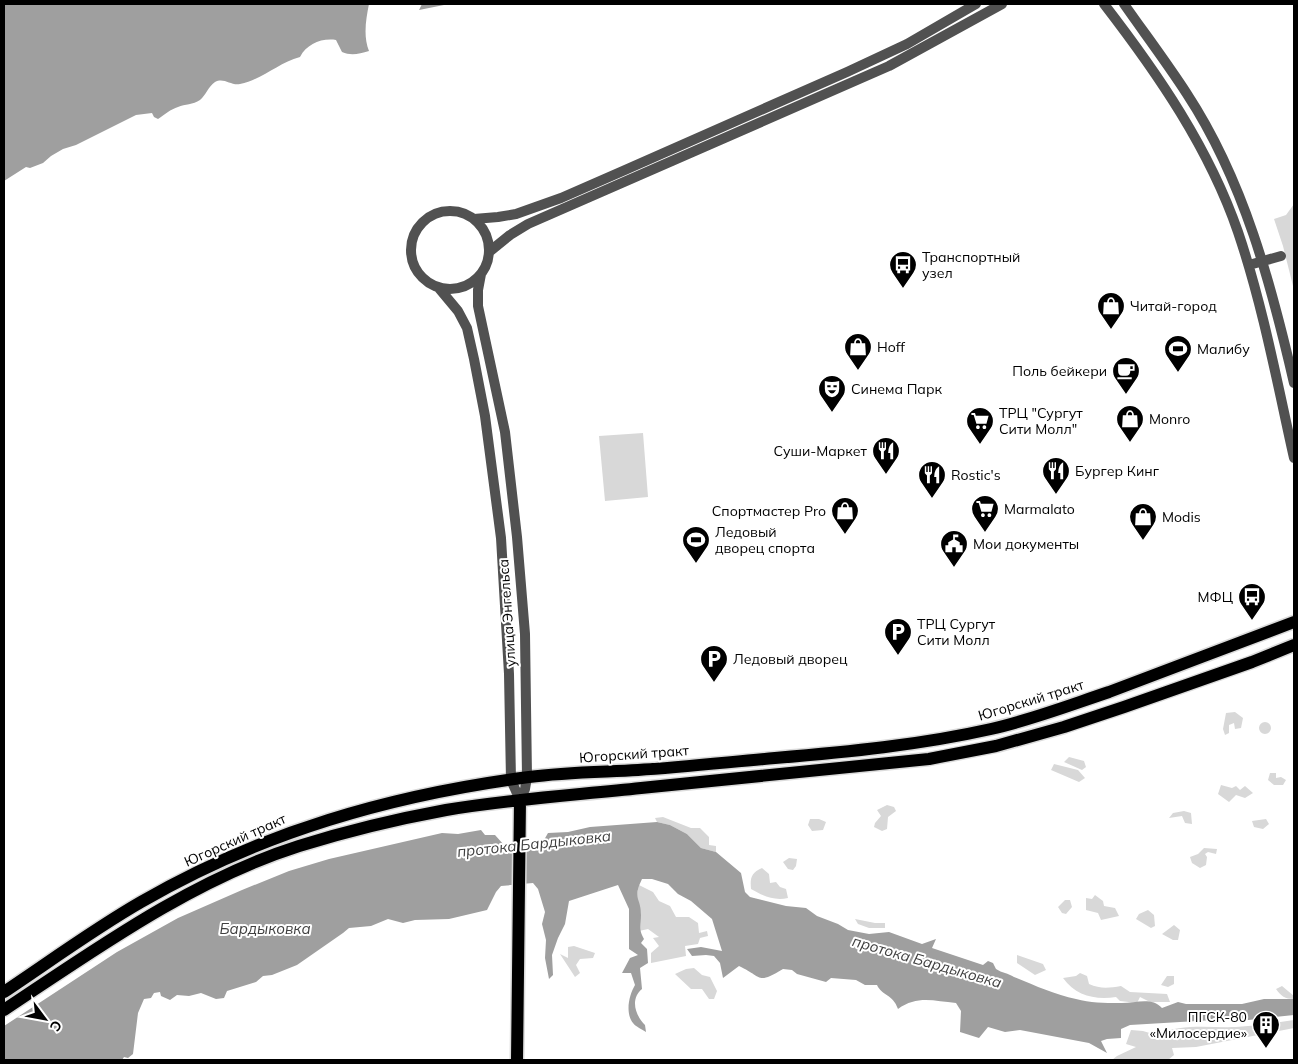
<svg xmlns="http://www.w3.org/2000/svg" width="1298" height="1064" font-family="Mulish,sans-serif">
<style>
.green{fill:#d8d8d8}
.water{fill:#9f9f9f}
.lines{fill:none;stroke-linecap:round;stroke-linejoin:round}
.major-casing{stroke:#dbdbdb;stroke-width:15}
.minor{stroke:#515151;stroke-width:10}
.major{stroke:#000;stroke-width:12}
.labels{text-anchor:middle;stroke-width:4;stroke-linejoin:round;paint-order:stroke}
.poi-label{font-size:14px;fill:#000;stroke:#fff;text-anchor:start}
.street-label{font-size:14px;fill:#000;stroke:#fff}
.water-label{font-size:15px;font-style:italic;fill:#404040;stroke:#fff}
</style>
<rect width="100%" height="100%" fill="#fff"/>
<path class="green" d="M 1294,204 L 1294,290 L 1283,246 L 1274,219 L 1286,215 Z
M 643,433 L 648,497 L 605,501 L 599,436 Z
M 1235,712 L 1243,718 L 1241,728 L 1235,729 L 1234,723 L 1229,725 L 1229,733 L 1225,735 L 1223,729 L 1226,713 Z
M1259 728a6 6 0 1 1 12 0a6 6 0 1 1-12 0Z
M 1069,757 L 1084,761 L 1086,767 L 1082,770 L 1064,762 Z
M 1054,764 L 1078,770 L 1085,778 L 1079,782 L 1051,770 Z
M 1270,773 L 1276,773 L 1276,778 L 1281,777 L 1286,780 L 1283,785 L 1274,785 L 1268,780 Z
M 1221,785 L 1232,788 L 1236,786 L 1240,790 L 1245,786 L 1253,793 L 1245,798 L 1236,795 L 1229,802 L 1218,794 Z
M 887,805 L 894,807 L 896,811 L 888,817 L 887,829 L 882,831 L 874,827 L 875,823 L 881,816 L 877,810 Z
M 1184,811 L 1191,813 L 1192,824 L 1185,823 L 1182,816 L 1169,818 L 1173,813 Z
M 663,817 L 691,828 L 700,828 L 709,837 L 709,845 L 716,846 L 716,852 L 701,848 L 687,834 L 670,825 L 657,822 L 655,818 Z
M 810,819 L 819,819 L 826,822 L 823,830 L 812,831 L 808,825 Z
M 1266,819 L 1269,824 L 1263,829 L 1254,827 L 1252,821 Z
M 1204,848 L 1217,849 L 1216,854 L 1208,852 L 1205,854 L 1207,857 L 1206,865 L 1200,868 L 1192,863 L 1190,857 L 1198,854 Z
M 789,858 L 797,859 L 796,866 L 793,870 L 788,869 L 783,862 Z
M 762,868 L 769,874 L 770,883 L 776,882 L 780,887 L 786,889 L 788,898 C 774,901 763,896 751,889 C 750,878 751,873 762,868 Z
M 639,885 L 653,892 L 659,901 L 670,906 L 676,917 L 689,917 L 698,923 L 699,933 L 707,931 L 708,936 L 700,938 L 698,944 L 685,946 L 686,956 L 651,963 L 651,953 L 659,946 L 653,938 L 659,937 L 648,929 L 639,931 L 641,913 L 636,897 Z
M 1095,895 L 1103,901 L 1104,906 L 1115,908 L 1119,916 L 1101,920 L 1098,913 L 1086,910 L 1086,898 L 1092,899 Z
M 1065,900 L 1070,900 L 1072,907 L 1066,914 L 1062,913 L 1058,907 Z
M 1148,910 L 1154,915 L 1155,926 L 1151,928 L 1136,919 L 1139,914 Z
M 855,919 L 875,923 L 885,923 L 885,928 L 869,928 L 858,924 Z
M 1174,925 L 1180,930 L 1178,940 L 1173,940 L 1162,934 Z
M 574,946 L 595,953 L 593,958 L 580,959 L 576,965 L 580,973 L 575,977 L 560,954 L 568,958 L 568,947 Z
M 1017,955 L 1043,964 L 1046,970 L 1035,975 L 1017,963 Z
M 694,968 L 702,975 L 710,977 L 717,991 L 714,999 L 709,999 L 702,989 L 691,989 L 675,974 L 686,969 Z
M 1080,973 L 1087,976 L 1089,984 C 1100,989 1109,988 1121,986 L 1130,992 L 1167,994 L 1170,1002 L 1150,1002 L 1140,997 L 1137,1003 L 1120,1001 L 1116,997 C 1095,1000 1076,996 1063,978 L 1076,976 Z
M 1167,976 L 1174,976 L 1174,984 L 1168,987 L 1161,985 Z
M 1282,986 L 1294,996 L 1294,999 C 1285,999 1281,996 1276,989 Z
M 1294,1020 L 1294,1028 L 1196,1047 L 1172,1048 L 1174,1055 L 1168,1060 L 1112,1060 L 1117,1056 L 1136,1047 L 1126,1044 L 1131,1030 L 1143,1031 L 1156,1035 C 1181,1023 1209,1028 1236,1027 C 1256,1026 1275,1023 1294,1020 Z"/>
<path class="water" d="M 4,4 L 369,4 C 366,19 363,36 369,51 C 359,54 351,56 342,52 L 336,40 C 321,38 307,44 300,57 C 278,63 263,79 240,84 C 231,86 224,77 215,82 C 208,87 206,95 200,100 C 193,105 185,104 178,107 C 171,109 164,115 158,119 L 154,117 L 152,113 L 136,115 L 76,145 L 63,149 L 51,156 L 43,163 L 30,168 L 26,167 L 4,181 Z
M 422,4 L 449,4 L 419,10 Z
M 657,822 L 670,825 L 687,834 L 701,848 L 716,852 L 741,873 L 745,892 L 750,897 L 786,906 L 806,908 L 817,916 L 838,924 L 848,930 L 869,934 L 889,932 L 922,944 L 936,939 L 932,948 L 983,965 L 988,961 L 993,963 L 996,969 C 1002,973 1008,973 1014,977 C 1034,985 1055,995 1076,999 C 1090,1003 1104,1003 1119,1003 C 1134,1004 1151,996 1162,1008 L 1178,1002 L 1186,1004 L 1242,1004 L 1264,999 L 1294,999 L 1294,1015 L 1239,1021 L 1214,1020 L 1130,1025 L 1121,1029 L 1121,1038 L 1107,1039 L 1101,1041 L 1107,1053 L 1089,1043 L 1020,1030 L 1005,1032 L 988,1027 L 979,1038 L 960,1032 L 961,1011 L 956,1003 C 934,1001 917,995 898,1009 C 893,994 882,996 877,985 L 865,985 L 856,980 L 831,978 L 826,982 L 797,974 L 792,970 L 783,969 C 756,985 763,977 739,966 L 723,978 L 720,963 L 714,956 L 706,955 L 692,956 L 687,949 L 701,947 L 722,951 L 712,919 L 691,901 L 678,894 L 668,884 L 652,879 L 642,879 C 632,900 641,897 641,915 C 641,926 638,928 644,939 L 641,943 L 647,949 L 648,963 L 640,968 L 642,989 C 630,999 635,1015 645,1025 L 646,1032 C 642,1029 636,1027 633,1023 C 625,1013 629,995 635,985 L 631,973 L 622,973 L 630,958 L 638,955 L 629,949 L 629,909 L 618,885 L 569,901 L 565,924 L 558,938 L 552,955 L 553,975 L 549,979 L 545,958 L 546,940 L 542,924 L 545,912 L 538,889 L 533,883 L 501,886 L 496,892 L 487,910 L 449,919 L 415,920 L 403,923 L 388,919 L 371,926 L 349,928 L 343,933 L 297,965 L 272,975 L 263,976 L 256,982 L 227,991 L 224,998 L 216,999 L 201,993 L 189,996 L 177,995 L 170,1000 L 161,996 L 160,992 L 154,993 L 151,998 L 144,999 L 138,1013 L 133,1054 L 128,1058 L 124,1057 L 122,1060 L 4,1060 L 4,1026 L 117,952 L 178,918 L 242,890 L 289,871 L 329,859 L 442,833 L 458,834 L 481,830 L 485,835 L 495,835 L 504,845 L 538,845 L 544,840 L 548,833 L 568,832 L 590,827 Z"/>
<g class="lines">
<defs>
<path id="major" d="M 4,992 C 49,962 94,929 141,902 C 262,832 391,795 529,777 C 565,772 602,772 638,770 C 684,767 729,762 775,758 C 847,752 920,745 991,729 C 1031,720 1070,705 1109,692 C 1171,669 1232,645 1294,622
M 4,1010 C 96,949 192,880 299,846 C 347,831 397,819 446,810 C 511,799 576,795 641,788 C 737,779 833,769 929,759 L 996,746 L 1064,727 L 1124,707 L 1252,662 L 1294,645
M 517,1060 L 520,800"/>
</defs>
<use href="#major" class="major-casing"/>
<path class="minor" d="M 1104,4 C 1158,74 1209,148 1238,232 C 1263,306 1277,382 1294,458
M 1124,4 C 1145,34 1167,63 1187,94 C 1244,181 1271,284 1294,383
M411 250a39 39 0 1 1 78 0a39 39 0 1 1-78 0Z
M 474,219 L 498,217 L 516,214 L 561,198 L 625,170 L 847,72 L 907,44 L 976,4
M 489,252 L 510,235 L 528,224 L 889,66 L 1002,4
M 1249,265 L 1281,256
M 481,274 L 478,290 L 478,306 L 505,432 L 517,537 L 525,634 L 527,777 L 525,789 L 520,800
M 438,287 L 458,311 L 467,328 L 474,359 L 485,416 L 501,538 L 509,674 L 511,780 L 520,800"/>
<use href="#major" class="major"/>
</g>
<defs>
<symbol id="bus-pin" viewBox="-11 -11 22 30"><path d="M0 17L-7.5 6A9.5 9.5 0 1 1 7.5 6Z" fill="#000" stroke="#fff"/><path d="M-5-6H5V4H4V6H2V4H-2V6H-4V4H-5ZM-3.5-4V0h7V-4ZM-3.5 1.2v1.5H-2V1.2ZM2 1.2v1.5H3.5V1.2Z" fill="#fff"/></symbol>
<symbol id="shop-pin" viewBox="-11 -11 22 30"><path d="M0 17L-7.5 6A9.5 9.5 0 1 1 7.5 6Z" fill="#000" stroke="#fff"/><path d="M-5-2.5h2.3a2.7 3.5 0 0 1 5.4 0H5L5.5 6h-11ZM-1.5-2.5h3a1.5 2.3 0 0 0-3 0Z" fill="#fff"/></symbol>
<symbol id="stadium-pin" viewBox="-11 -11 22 30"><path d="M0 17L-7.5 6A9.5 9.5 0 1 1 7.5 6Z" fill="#000" stroke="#fff"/><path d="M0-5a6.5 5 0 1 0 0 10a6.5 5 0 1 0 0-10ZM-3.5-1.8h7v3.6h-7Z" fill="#fff"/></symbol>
<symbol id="cafe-pin" viewBox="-11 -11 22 30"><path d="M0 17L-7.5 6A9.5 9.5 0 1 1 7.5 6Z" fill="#000" stroke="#fff"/><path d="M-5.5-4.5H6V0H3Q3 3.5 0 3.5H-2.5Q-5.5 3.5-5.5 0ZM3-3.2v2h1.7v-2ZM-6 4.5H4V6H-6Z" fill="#fff"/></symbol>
<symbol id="theatre-pin" viewBox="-11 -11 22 30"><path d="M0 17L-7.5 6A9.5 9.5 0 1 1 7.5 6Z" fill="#000" stroke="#fff"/><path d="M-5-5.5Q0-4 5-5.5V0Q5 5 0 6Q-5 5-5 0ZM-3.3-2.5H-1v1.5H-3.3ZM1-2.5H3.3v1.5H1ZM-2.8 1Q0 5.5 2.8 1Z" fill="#fff"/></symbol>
<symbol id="supermarket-pin" viewBox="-11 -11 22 30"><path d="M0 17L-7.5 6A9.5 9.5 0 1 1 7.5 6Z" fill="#000" stroke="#fff"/><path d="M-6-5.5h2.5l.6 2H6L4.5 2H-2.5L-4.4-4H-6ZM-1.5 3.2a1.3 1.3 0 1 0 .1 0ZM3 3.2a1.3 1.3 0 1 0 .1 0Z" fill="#fff"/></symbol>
<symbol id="restaurant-pin" viewBox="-11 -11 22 30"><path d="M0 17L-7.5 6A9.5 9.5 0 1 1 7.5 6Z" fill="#000" stroke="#fff"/><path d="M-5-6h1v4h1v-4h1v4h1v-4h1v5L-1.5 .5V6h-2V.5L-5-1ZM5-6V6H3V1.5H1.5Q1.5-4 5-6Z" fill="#fff"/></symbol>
<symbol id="civic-pin" viewBox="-11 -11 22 30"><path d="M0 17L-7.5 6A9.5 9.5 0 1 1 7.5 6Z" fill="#000" stroke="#fff"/><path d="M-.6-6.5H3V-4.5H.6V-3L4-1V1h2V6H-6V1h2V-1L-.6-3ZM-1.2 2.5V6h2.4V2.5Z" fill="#fff"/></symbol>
<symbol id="parking-pin" viewBox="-11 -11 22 30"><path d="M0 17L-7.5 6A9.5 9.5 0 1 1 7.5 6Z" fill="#000" stroke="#fff"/><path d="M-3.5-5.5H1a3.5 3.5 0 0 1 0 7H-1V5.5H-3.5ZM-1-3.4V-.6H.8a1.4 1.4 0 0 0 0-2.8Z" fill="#fff"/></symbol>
<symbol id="building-pin" viewBox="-11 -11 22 30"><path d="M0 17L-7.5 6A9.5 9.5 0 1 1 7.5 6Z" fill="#000" stroke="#fff"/><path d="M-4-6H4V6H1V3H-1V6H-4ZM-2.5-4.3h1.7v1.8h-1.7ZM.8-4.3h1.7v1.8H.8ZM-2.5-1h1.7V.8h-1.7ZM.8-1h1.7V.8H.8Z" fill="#fff"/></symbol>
</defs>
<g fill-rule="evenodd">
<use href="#bus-pin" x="887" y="249" width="32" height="43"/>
<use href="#shop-pin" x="1095" y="290" width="32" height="43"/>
<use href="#shop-pin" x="842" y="331" width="32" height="43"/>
<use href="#stadium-pin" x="1162" y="333" width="32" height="43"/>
<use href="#cafe-pin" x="1110" y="355" width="32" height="43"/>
<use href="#theatre-pin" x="816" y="373" width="32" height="43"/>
<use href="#shop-pin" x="1114" y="403" width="32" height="43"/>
<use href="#supermarket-pin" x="964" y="405" width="32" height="43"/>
<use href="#restaurant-pin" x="870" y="435" width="32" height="43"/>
<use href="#restaurant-pin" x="1040" y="455" width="32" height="43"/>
<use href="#restaurant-pin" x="916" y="459" width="32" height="43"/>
<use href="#supermarket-pin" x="969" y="493" width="32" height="43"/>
<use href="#shop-pin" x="829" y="495" width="32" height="43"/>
<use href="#shop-pin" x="1127" y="501" width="32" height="43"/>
<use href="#stadium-pin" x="680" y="524" width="32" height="43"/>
<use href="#civic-pin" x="938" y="528" width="32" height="43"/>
<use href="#bus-pin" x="1236" y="581" width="32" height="43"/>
<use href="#parking-pin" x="882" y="616" width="32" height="43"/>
<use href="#parking-pin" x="698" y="643" width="32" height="43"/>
<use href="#building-pin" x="1250" y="1009" width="32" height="43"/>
</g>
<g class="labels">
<g class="poi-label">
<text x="922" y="262">Транспортный<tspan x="922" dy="16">узел</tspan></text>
<text x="1130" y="311">Читай-город</text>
<text x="877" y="352">Hoff</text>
<text x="1197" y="354">Малибу</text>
<text x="1107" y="376" text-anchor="end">Поль бейкери</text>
<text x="851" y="394">Синема Парк</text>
<text x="999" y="418">ТРЦ "Сургут<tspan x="999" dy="16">Сити Молл"</tspan></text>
<text x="1149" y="424">Monro</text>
<text x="867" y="456" text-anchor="end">Суши-Маркет</text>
<text x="1075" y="476">Бургер Кинг</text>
<text x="951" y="480">Rostic's</text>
<text x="1004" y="514">Marmalato</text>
<text x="826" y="516" text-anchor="end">Спортмастер Pro</text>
<text x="1162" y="522">Modis</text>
<text x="715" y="537">Ледовый<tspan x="715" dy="16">дворец спорта</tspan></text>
<text x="973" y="549">Мои документы</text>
<text x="1233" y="602" text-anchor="end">МФЦ</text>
<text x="917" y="629">ТРЦ Сургут<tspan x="917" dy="16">Сити Молл</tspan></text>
<text x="733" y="664">Ледовый дворец</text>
<text x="1247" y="1022" text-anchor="end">ПГСК-80<tspan x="1247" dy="16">«Милосердие»</tspan></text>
</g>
<g class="street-label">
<text transform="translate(507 613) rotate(-94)" y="5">улица Энгельса</text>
<text transform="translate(1031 700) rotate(-17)" y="5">Югорский тракт</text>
<text transform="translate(634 754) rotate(-4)" y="5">Югорский тракт</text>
<text transform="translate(235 840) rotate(-24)" y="5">Югорский тракт</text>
</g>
<g class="water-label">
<text transform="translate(534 844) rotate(-6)" y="5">протока Бардыковка</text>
<text x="265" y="934">Бардыковка</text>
<text transform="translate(927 962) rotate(16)" y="5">протока Бардыковка</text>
</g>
</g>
<rect width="1298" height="1064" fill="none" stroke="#000000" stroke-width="10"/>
<g transform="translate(45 1019) rotate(122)" stroke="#ffffff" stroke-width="4" paint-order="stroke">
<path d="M0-4L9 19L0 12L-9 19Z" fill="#000000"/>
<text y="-8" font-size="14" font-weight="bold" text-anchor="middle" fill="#000000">С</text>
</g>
</svg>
